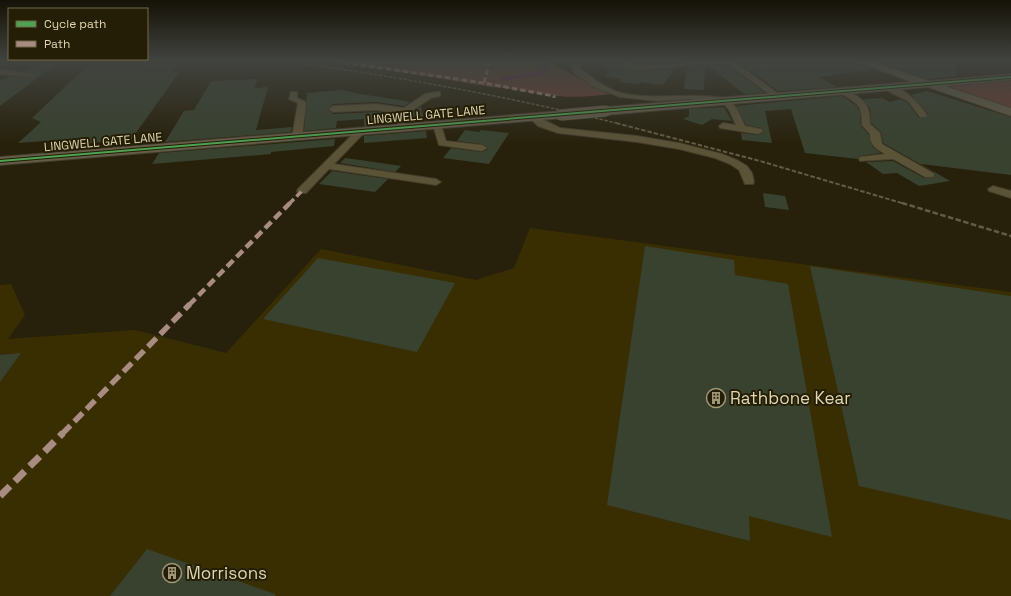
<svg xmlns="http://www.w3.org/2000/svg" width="1011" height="596" font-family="'Space Grotesk',sans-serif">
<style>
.built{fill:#392e01}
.green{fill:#6a3e32}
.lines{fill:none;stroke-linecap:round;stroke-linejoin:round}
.stream{stroke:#612657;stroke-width:3}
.building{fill:#38422f}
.street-casing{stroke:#423c2b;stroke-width:2}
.secondary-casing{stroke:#423c2b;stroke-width:2}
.street{fill:#5b5338;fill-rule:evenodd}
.secondary{fill:#635d48;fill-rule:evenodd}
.rail-far2{stroke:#625c46;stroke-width:1.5;stroke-dasharray:3.5 1.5;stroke-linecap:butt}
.rail-far1{stroke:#625c46;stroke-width:2;stroke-dasharray:4.5 2;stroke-linecap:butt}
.rail{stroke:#625c46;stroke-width:2.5;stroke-dasharray:5.5 2.5;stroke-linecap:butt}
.secondary-bridge-casing{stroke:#423c2b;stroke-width:12;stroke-linecap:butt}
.secondary-bridge{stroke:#635d48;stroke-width:11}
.quiet-far4{stroke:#a88b81;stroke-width:3;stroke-dasharray:5.5 3;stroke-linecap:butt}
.quiet-far3{stroke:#a88b81;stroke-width:3.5;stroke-dasharray:7 3.5;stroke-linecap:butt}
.quiet-far2{stroke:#a88b81;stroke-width:4.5;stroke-dasharray:9 4.5;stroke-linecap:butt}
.quiet-far1{stroke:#a88b81;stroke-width:5.5;stroke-dasharray:12 5.5;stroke-linecap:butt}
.quiet{stroke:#a88b81;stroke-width:7;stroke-dasharray:14 7;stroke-linecap:butt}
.cycleway-casing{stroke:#251e06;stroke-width:2}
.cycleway{fill:#4ca352;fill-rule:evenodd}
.labels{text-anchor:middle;stroke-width:4;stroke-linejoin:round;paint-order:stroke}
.far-street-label{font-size:12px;fill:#e0d6b1;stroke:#251e06}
.near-poi-label{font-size:17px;fill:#e0d6b1;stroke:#251e06;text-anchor:start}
</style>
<rect width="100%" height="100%" fill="#27210b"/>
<path class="built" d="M 530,228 L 1011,292 L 1011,596 L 0,596 L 0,285 L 11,284 L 25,315 L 8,339 L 135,330 L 226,353 L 321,249 L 476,280 L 514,268 Z"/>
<path class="green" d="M 317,60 L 487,60 L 487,62 L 492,62 L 493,60 L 547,60 L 554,62 L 558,67 L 610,94 C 589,97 569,98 549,95 C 529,93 510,88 491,87 L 360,65 Z
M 1011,77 L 1011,112 L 926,84 Z"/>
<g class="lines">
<path class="stream" d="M 502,79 L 542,73 L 547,64 L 544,60"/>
</g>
<path class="building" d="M 53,60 L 57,63 L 0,106 L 0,80 L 10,77 L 30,78 L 34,74 L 24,71 Z
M 598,60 L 621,60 L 634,72 L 675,68 L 663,85 L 640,82 L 639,84 L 620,82 L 621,79 L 605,76 L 610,71 Z
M 632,60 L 681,60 L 680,62 L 637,64 Z
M 752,60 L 852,60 L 872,69 L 820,77 L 837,87 L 778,91 L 737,61 Z
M 881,60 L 955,60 L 956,76 L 927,79 L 880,63 Z
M 179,62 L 172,72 L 180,71 L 131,140 L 52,146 L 58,140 L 18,143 L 41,122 L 32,118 L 86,67 Z
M 727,65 L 765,93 L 744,94 L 709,66 Z
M 705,66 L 704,90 L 684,89 L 687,68 Z
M 258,79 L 254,88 L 268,87 L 256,130 L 292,127 L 291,132 L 165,142 L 184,111 L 194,110 L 211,81 Z
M 342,90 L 355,93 L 411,102 L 404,106 L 376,102 L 333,104 L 328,109 L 333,114 L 376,112 L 395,114 L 396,123 L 364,126 L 364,119 L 337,121 L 336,128 L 304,131 L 307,93 Z
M 927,91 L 1011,117 L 1011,175 L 921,164 L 950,181 L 919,186 L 897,173 L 883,174 L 866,162 L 893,161 L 924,178 L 934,178 L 934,172 L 883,143 L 881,132 L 871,123 L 870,109 L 863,99 L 882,98 L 890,102 L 900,99 L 907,102 L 919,118 L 926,118 L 928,114 L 911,95 Z
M 842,96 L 857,106 L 860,113 L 861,126 L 869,135 L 873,147 L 881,153 L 860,156 L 858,159 L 805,153 L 791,109 L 765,111 L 772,143 L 742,140 L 741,133 L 758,135 L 764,131 L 761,128 L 746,125 L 736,106 Z
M 421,106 L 424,121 L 407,122 L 406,117 Z
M 724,107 L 732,121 L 712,119 L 702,125 L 683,119 L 689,116 L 689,109 Z
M 465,130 L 479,132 L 481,130 L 509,133 L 489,164 L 443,158 L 451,148 L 482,152 L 488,149 L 482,144 L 457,141 Z
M 426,131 L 427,138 L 364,143 L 364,136 Z
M 335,139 L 334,146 L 271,152 L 271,154 L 152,164 L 159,153 Z
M 345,158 L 360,160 L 401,166 L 395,172 L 340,163 Z
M 332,171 L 388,179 L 375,192 L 319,184 Z
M 763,193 L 785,196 L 789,210 L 765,207 Z
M 645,246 L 734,260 L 735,275 L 788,284 L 832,537 L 749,516 L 750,541 L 607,505 Z
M 318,258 L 455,283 L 417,352 L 263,319 Z
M 810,266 L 1011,296 L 1011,520 L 859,486 Z
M 21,353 L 0,382 L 0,355 Z
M 147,549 L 275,594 L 275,596 L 110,596 Z"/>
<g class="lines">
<defs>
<path id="street" d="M 572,60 L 579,60 L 580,69 C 593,78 606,89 622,93 C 657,101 694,91 729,99 L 737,109 L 745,126 L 761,129 L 763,131 L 758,134 L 720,128 L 719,126 L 723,123 L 736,125 L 729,110 L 723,103 L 690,99 L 657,101 L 620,97 L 594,87 L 573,72 Z
M 622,60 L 629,60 L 636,66 L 732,60 L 783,97 L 776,99 L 727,63 L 634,70 Z
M 0,70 L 29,73 L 33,75 L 29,77 L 0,74 Z
M 886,86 C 902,84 919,104 927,115 L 926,117 L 920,117 L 908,101 L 886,90 Z
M 841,90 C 846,89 849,91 853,94 C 867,101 870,109 870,124 L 880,133 L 882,144 L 933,173 L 934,175 L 933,177 L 925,177 L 893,159 L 860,161 L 859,159 L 860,157 L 885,154 C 875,148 870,145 870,134 L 862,125 C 862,105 858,103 841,94 Z
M 291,92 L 297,92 L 297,98 L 306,102 L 302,137 L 297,140 L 292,137 L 298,103 L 289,99 Z
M 437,92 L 440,92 L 440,96 L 431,98 L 404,116 L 406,128 L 402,131 L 398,128 L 396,115 L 398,113 L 376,110 L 333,112 L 329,109 L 333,106 L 376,104 L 404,108 L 425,94 Z
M 534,115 L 560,128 L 637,136 L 679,143 L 722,154 L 737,160 L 747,166 L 752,173 L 754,182 L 753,184 L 745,184 L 739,170 L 730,164 L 715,158 L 679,149 L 637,142 L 558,133 L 538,126 L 530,118 Z
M 437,122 L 441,125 L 446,141 L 482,145 L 487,148 L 482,151 L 439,145 L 433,125 Z
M 360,129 L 365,132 L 363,134 L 334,164 L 436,179 L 441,182 L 436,185 L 329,169 L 306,193 L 298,193 L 297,191 L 298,189 L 357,130 Z
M 993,186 L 1011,191 L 1011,198 L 989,191 L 988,189 Z"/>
<path id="secondary" d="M 853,60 L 868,60 L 929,81 L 1011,74 L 1011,80 L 945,86 L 1011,108 L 1011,116 L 928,87 L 606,115 L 600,111 L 606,107 L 912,82 Z
M 561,111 L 565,112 L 567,115 L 565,118 L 0,165 L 0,157 Z"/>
</defs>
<use href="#street" class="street-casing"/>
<use href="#secondary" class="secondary-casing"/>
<use href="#street" class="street"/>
<use href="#secondary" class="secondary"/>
<path class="rail-far2" d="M 275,60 C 391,75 506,96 620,124"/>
<path class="rail-far1" d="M 616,123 L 760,161 L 905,204"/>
<path class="rail" d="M 902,203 L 1011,236"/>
<defs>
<path id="secondary-bridge" d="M 561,115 L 606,111"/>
</defs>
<use href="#secondary-bridge" class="secondary-bridge-casing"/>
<use href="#secondary-bridge" class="secondary-bridge"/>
<path class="quiet-far4" d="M 327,60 L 484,83
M 490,61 L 484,83 L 554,96 L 554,98"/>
<path class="quiet-far3" d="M 289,204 L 302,191"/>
<path class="quiet-far2" d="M 189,305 L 290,203"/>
<path class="quiet-far1" d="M 62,434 L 190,304"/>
<path class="quiet" d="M 0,496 L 63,433"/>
<defs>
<path id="cycleway" d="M 1011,76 L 1011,78 L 0,162 L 0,160 Z"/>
</defs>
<use href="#cycleway" class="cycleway-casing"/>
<use href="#cycleway" class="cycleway"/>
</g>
<linearGradient id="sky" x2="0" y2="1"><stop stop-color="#151206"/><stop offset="0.42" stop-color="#41433f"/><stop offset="1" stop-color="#41433f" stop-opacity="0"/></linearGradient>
<rect width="1011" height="144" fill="url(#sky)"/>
<defs>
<symbol id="building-ring" viewBox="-11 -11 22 22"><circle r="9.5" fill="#251e06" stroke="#9f9777" stroke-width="1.5"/><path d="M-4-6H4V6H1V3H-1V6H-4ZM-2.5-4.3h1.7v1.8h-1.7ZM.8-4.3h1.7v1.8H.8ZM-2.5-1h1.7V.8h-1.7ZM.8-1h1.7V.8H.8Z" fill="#9f9777"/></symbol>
</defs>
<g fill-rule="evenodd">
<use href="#building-ring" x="705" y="387" width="22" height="22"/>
<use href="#building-ring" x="161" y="562" width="22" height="22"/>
</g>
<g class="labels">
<g class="far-street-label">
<text transform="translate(426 115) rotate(-5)" y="4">LINGWELL GATE LANE</text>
<text transform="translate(103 142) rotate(-5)" y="4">LINGWELL GATE LANE</text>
</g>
<g class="near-poi-label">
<text x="730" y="404">Rathbone Kear</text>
<text x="186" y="579">Morrisons</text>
</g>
</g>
<rect x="8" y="8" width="140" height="52" fill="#251e06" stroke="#70684a"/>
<rect x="16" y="21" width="20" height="6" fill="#4ca352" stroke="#70684a"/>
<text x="44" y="28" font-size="12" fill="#e0d6b1">Cycle path</text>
<rect x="16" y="41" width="20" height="6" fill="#a88b81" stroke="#70684a"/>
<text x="44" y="48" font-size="12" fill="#e0d6b1">Path</text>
</svg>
